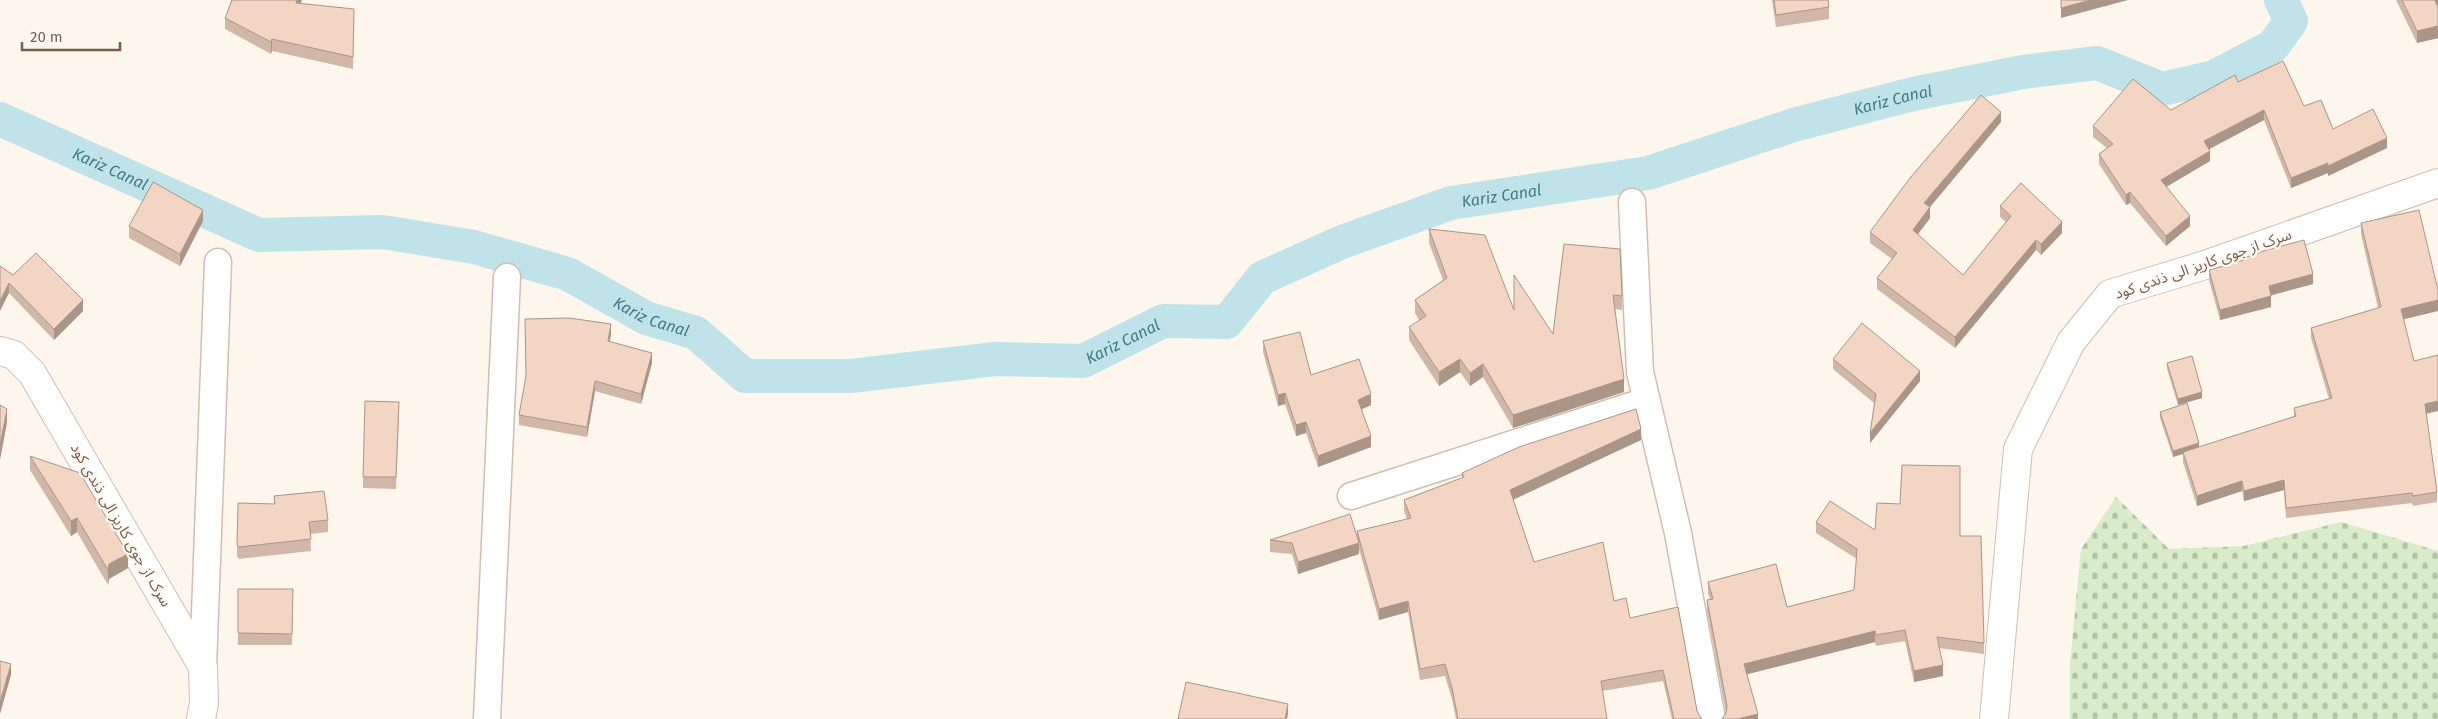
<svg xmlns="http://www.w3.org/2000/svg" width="2438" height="719" font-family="'Fira Sans','Noto Sans Arabic',sans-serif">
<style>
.cemetery{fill:url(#cemetery-stones)}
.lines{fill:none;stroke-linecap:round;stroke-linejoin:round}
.canal{stroke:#bfe3e8;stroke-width:34}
.minor-casing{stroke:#d1beb0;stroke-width:29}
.tertiary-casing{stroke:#d1beb0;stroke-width:30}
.minor{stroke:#fff;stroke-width:26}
.tertiary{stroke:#fff;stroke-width:28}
.wall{fill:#d1b7a8}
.shaded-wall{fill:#aa9588}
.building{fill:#f3d5c3;stroke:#aa9588}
.labels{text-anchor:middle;stroke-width:4.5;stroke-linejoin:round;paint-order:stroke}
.street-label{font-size:15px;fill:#7a5c4d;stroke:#fffaf3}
.water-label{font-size:16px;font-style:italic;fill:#437c86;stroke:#fffaf3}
</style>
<defs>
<pattern id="cemetery-stones" width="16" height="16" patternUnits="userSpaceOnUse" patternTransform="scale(1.25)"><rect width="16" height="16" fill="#d8ecc9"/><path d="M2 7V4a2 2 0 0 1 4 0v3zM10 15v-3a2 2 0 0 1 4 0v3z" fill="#b4c2a5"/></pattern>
</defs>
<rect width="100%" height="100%" fill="#fdf6ec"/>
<path class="cemetery" d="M 2116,497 L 2169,549 L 2244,546 L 2341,522 L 2438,551 L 2438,719 L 2070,719 L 2070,664 L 2081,549 Z"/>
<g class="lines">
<path class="canal" id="s1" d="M 0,119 L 259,235 L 383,232 L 474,247 L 568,274 L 646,318 L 696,333 L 745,376 L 851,376 L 995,359 L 1083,361 L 1163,321 L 1227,322 L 1262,278 L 1342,242 L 1451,203 L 1648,173 L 1797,124 L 1913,94 L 2023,72 L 2097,63 L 2162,89 L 2214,77 L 2273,46 L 2291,21 L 2281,0"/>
<defs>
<path id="minor" d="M 1632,202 L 1640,372 L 1678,533 L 1712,719
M 1351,496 L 1646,401
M 203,667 L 218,262
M 487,719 L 507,277"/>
<path id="tertiary" d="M 0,351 L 14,355 L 32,373 L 203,667 L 204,703 L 201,719
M 1994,719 L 2018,449 L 2071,342 L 2110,294 L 2205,265 L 2438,183"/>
</defs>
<use href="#minor" class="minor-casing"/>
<use href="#tertiary" class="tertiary-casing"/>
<use href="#minor" class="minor"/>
<use href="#tertiary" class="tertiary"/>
</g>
<path class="wall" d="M 232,0 L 302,0 L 300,3 L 354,20 L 353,69 L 272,51 L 271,54 L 225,29 L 225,18 Z
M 1772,0 L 1828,0 L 1829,7 L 1829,19 L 1776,27 Z
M 2396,0 L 2438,0 L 2438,38 L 2417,43 Z
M 2238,82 L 2304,106 L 2333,129 L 2387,148 L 2328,176 L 2328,173 L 2291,188 L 2264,120 L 2208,149 L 2210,161 L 2166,187 L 2190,226 L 2166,246 L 2130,203 L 2126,205 L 2099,164 L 2099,154 L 2107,148 L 2093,137 L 2093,126 L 2171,110 Z
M 2001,122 L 1930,207 L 1930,218 L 1917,234 L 1963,275 L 2006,222 L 2000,217 L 2000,206 L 2062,233 L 2041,255 L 2036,250 L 1955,348 L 1877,289 L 1877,278 L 1892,259 L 1870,243 L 1870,232 Z
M 203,221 L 180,266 L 129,238 L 129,226 Z
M 2361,223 L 2403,319 L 2426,414 L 2437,492 L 2437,502 L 2413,506 L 2412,503 L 2286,518 L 2284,490 L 2244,501 L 2242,491 L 2197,506 L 2183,462 L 2183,453 L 2173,457 L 2160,418 L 2160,412 L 2199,447 L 2294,417 L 2294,408 L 2329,399 L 2311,338 L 2311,328 L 2378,308 L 2361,234 Z
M 1429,229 L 1514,310 L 1553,334 L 1564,244 L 1622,296 L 1622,310 L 1615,309 L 1624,392 L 1513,428 L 1483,377 L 1470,386 L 1460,372 L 1439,386 L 1409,340 L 1409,327 L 1419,320 L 1415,313 L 1415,300 L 1443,280 L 1429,243 Z
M 2244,258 L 2313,284 L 2271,295 L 2271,307 L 2220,320 L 2209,280 L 2209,270 L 2244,260 Z
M 0,266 L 13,275 L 83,311 L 54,340 L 9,293 Z
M 611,334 L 610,341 L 652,363 L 641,404 L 595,391 L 587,437 L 519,425 L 519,415 Z
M 1263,341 L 1311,375 L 1371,405 L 1362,409 L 1371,447 L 1318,467 L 1306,433 L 1296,436 L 1285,404 L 1278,406 L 1263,352 Z
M 1833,359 L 1920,381 L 1870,443 L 1874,403 L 1833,369 Z
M 2167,363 L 2202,398 L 2178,405 L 2167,369 Z
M 399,413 L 396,489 L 363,488 L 363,477 Z
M 1641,440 L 1513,500 L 1534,562 L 1614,601 L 1630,618 L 1697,711 L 1701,718 L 1702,719 L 1672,719 L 1663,681 L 1602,691 L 1607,719 L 1456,719 L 1452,699 L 1445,676 L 1420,680 L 1408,612 L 1379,620 L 1359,549 L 1359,554 L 1298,574 L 1292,554 L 1270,552 L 1270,540 L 1357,536 L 1357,531 L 1407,519 L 1404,511 L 1404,500 L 1462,478 L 1462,473 Z
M 30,456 L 128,568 L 109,579 L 108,585 L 77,532 L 71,536 L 30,470 Z
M 274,496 L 328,520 L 328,532 L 310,534 L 311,551 L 239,559 L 237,556 L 237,545 L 274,504 Z
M 1816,522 L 1875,530 L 1960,536 L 1984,643 L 1984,654 L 1939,648 L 1943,676 L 1914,682 L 1905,641 L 1876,646 L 1875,642 L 1747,674 L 1758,719 L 1726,713 L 1707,611 L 1707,600 L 1710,599 L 1708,593 L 1708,582 L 1787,607 L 1854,590 L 1857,559 L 1816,533 Z
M 238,589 L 293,589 L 292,645 L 238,645 Z"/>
<path class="shaded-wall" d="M 297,0 L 302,0 L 296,14 L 296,3 Z
M 2091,0 L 2128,0 L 2061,18 L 2061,8 Z
M 2434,0 L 2438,0 L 2438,8 Z
M 2438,26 L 2438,38 L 2417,43 L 2417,31 Z
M 272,39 L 272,51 L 271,54 L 271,42 Z
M 2264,110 L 2264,120 L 2204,152 L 2204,141 Z
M 2001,112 L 2001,122 L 1930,207 L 1930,218 L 1913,241 L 1913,230 L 1924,203 Z
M 2387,138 L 2387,148 L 2328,176 L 2328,166 Z
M 2210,151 L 2210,161 L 2161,190 L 2161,180 Z
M 2328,163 L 2328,173 L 2291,188 L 2291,178 Z
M 2130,192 L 2130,203 L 2126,205 L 2126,195 Z
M 203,210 L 203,221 L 180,266 L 180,254 Z
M 2190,216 L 2190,226 L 2166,246 L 2166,236 Z
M 2062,222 L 2062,233 L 2041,255 L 2041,244 Z
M 2036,240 L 2036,250 L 1955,348 L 1955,337 Z
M 2313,274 L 2313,284 L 2269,296 L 2269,286 Z
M 9,283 L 9,293 L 0,311 L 0,301 Z
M 2271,296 L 2271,307 L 2220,320 L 2220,310 Z
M 83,300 L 83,311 L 54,340 L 54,329 Z
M 2438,300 L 2438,311 L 2401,320 L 2401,309 Z
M 611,324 L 611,334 L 608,351 L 608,341 Z
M 652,353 L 652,363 L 641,404 L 641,394 Z
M 1460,359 L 1460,372 L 1439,386 L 1439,372 Z
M 1483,364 L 1483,377 L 1470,386 L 1470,373 Z
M 1920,371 L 1920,381 L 1870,443 L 1870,433 Z
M 1624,379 L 1624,392 L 1513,428 L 1513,415 Z
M 595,381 L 595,391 L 587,437 L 587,427 Z
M 2202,392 L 2202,398 L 2178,405 L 2178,399 Z
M 1285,393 L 1285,404 L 1278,406 L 1278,395 Z
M 1371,394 L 1371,405 L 1358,411 L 1358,400 Z
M 2438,401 L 2438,411 L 2425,414 L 2425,404 Z
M 7,409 L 7,423 L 0,460 L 0,445 Z
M 1306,422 L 1306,433 L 1296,436 L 1296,425 Z
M 1641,429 L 1641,440 L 1510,501 L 1510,490 Z
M 1371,436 L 1371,447 L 1318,467 L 1318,456 Z
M 2199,443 L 2199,449 L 2173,457 L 2173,451 Z
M 2284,480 L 2284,490 L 2244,501 L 2244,491 Z
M 2242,481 L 2242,491 L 2197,506 L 2197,496 Z
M 77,518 L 77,532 L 71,536 L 71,521 Z
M 1359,543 L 1359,554 L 1298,574 L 1298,562 Z
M 128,554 L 128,568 L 109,579 L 108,585 L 108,570 L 109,564 Z
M 1408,601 L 1408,612 L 1379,620 L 1379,609 Z
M 1875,631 L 1875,642 L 1744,675 L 1744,664 Z
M 11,664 L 11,675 L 0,714 L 0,702 Z
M 1943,665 L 1943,676 L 1914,682 L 1914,671 Z
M 1288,704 L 1288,714 L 1287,719 L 1285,719 Z
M 1758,714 L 1758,719 L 1737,719 Z"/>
<path class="building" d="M 232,0 L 297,0 L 296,3 L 354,9 L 353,57 L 272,39 L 271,42 L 225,18 Z
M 1774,0 L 1828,0 L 1829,7 L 1776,15 Z
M 2061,0 L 2091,0 L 2061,8 Z
M 2402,0 L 2435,0 L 2438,8 L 2438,26 L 2417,31 Z
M 2283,61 L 2304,106 L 2321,100 L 2333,129 L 2373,109 L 2387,138 L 2328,166 L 2328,163 L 2291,178 L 2264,110 L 2204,141 L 2210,151 L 2161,180 L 2190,216 L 2166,236 L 2130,192 L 2126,195 L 2099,154 L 2113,144 L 2093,126 L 2133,79 L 2171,110 L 2235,75 L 2238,82 Z
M 1981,95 L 2001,112 L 1924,203 L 1930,207 L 1913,230 L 1963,275 L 2011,216 L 2000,206 L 2021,183 L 2062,222 L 2041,244 L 2036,240 L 1955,337 L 1877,278 L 1897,253 L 1870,232 L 1910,178 Z
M 153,182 L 203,210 L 180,254 L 129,226 Z
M 2419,210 L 2438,290 L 2438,300 L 2401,309 L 2414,361 L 2438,355 L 2438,401 L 2425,404 L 2437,492 L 2413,496 L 2412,493 L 2286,508 L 2284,480 L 2244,491 L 2242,481 L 2197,496 L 2183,452 L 2296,416 L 2294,408 L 2332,398 L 2311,328 L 2381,307 L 2361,223 Z
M 1429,229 L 1485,235 L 1514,310 L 1514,275 L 1553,334 L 1564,244 L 1620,249 L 1622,296 L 1613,295 L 1624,379 L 1513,415 L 1483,364 L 1470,373 L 1460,359 L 1439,372 L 1409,327 L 1426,316 L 1415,300 L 1447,278 Z
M 2304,240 L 2313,274 L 2269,286 L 2271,296 L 2220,310 L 2209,270 L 2244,260 L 2244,258 L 2263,251 Z
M 36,253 L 83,300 L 54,329 L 9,283 L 0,301 L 0,266 L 13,275 Z
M 569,318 L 611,324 L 608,341 L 652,353 L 641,394 L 595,381 L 587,427 L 519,415 L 526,376 L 525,319 Z
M 1862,323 L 1920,371 L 1870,433 L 1876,394 L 1833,359 Z
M 1300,332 L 1311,375 L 1359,359 L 1371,394 L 1358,400 L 1371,436 L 1318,456 L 1306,422 L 1296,425 L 1285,393 L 1278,395 L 1263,341 Z
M 2192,356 L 2202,392 L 2178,399 L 2167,363 Z
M 365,401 L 399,402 L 396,477 L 363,477 Z
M 2187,403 L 2199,443 L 2173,451 L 2160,412 Z
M 0,405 L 7,409 L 0,445 Z
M 1636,409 L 1641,429 L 1510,490 L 1534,562 L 1603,542 L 1614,601 L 1626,598 L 1630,618 L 1678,607 L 1697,711 L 1701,718 L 1702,719 L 1674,719 L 1663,670 L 1601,681 L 1607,719 L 1458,719 L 1452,688 L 1445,664 L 1420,669 L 1408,601 L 1379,609 L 1357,531 L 1411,518 L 1404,500 L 1464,477 L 1462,473 L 1519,447 Z
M 30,456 L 80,473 L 128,554 L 109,564 L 108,570 L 77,518 L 71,521 Z
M 1902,465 L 1960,466 L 1960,536 L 1981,536 L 1984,643 L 1937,637 L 1943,665 L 1914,671 L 1905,630 L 1876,635 L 1875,631 L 1744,664 L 1758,714 L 1737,719 L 1722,719 L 1726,713 L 1727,706 L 1707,600 L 1713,599 L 1708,582 L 1776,564 L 1787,607 L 1854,590 L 1857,549 L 1816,522 L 1830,501 L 1875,530 L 1877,503 L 1900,504 Z
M 324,491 L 328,520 L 309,522 L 311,539 L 239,547 L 237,545 L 238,503 L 275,504 L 274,496 Z
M 1350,514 L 1359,543 L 1298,562 L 1292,543 L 1270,540 Z
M 238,589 L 293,589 L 292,634 L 238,633 Z
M 0,661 L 11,664 L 0,702 Z
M 1186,682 L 1288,704 L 1285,719 L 1178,719 Z"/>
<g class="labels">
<g class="street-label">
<text transform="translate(2203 264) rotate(-19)" y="5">سرک از جوی کاریز الی ذندی کود</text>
<text transform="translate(121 525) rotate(60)" y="5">سرک از جوی کاریز الی ذندی کود</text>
</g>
<g class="water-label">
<text dy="6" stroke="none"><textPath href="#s1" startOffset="2012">Kariz Canal</textPath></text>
<text dy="6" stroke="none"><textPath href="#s1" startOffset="121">Kariz Canal</textPath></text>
<text dy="6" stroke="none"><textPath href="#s1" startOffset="1608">Kariz Canal</textPath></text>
<text dy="6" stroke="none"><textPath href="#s1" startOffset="692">Kariz Canal</textPath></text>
<text dy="6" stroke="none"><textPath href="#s1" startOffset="1188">Kariz Canal</textPath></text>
</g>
</g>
<path d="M22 42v8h98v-8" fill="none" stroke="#7a5c4d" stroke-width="2.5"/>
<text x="30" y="42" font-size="15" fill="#7a5c4d" stroke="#fffaf3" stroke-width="4" paint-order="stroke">20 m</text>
</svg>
